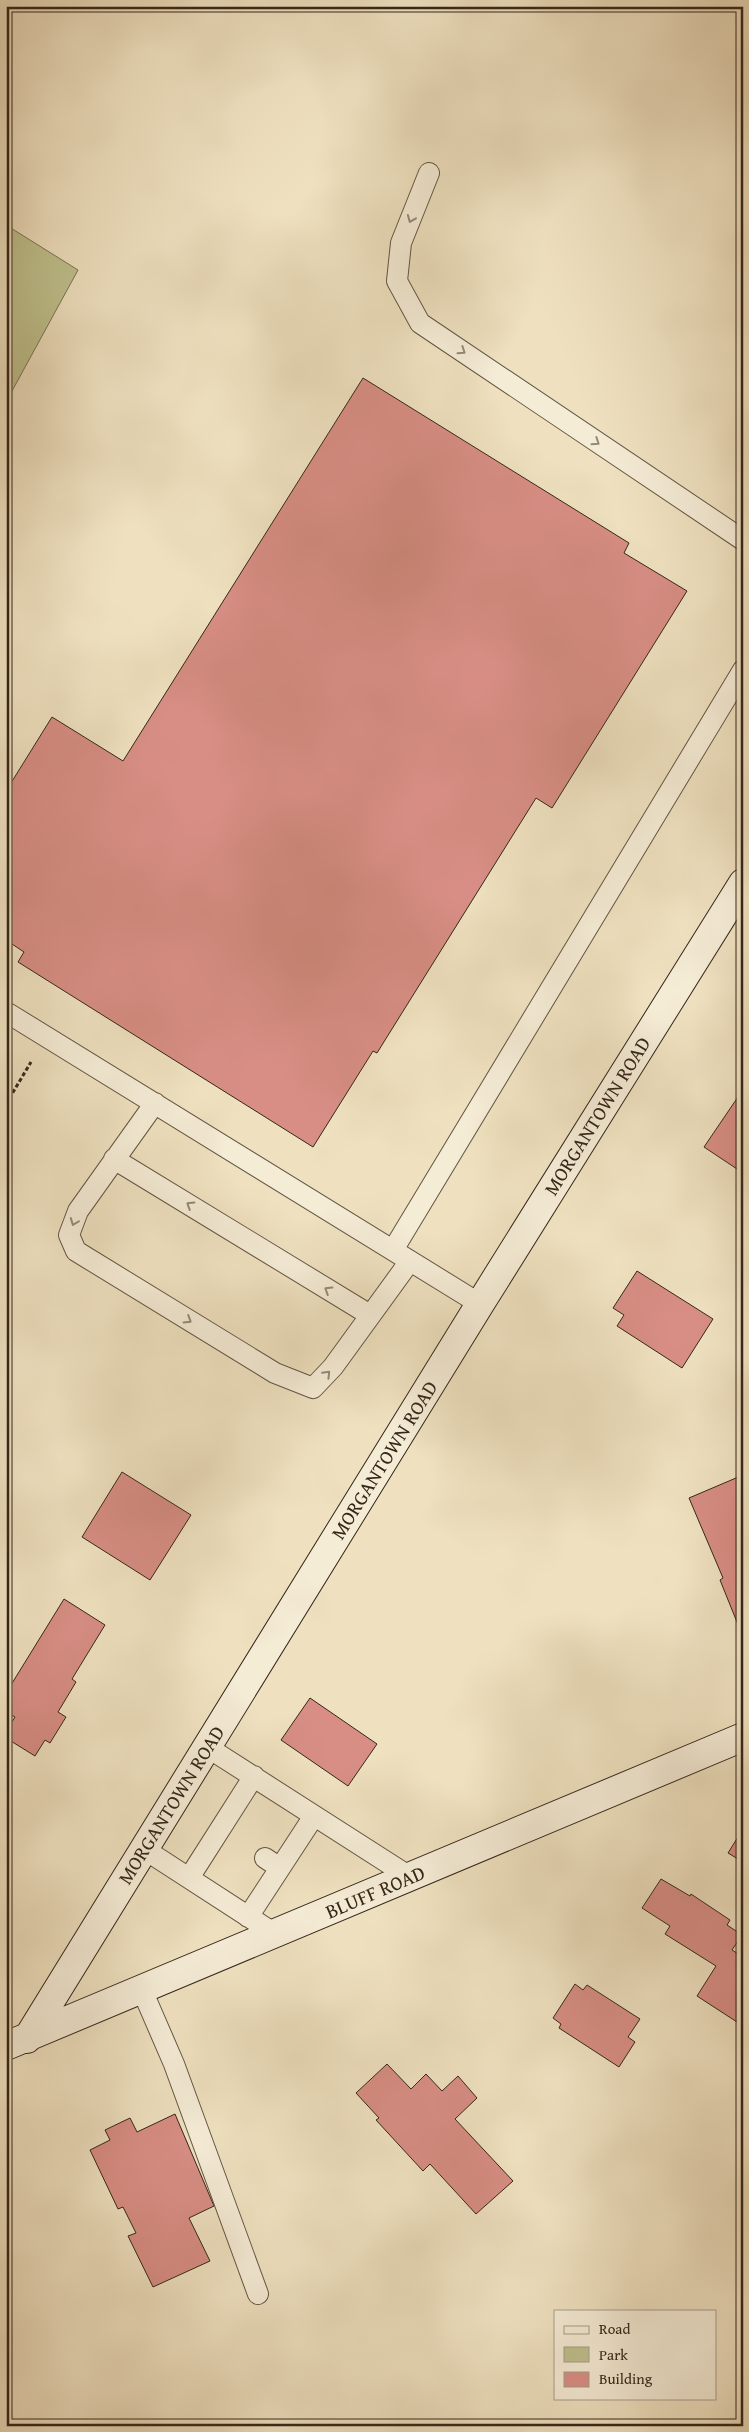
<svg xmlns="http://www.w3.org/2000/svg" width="749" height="2432" font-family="'Gentium Book Plus',serif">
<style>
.green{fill:#bfc18e;stroke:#7a7454}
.building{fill:#d88e85;stroke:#34271a}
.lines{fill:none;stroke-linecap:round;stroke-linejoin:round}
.lane-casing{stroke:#635644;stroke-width:22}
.secondary-casing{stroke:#34271a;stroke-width:30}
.path{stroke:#34271a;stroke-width:3;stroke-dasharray:4 2.5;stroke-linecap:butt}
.lane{stroke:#f5ecd6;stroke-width:20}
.secondary{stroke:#f5ecd6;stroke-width:28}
.oneway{stroke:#948a78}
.labels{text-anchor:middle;stroke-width:4.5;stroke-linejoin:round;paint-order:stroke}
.street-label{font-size:20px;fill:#34271a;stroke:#f5ecd6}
</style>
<rect width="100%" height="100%" fill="#efe1c0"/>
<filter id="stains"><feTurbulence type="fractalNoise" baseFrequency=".004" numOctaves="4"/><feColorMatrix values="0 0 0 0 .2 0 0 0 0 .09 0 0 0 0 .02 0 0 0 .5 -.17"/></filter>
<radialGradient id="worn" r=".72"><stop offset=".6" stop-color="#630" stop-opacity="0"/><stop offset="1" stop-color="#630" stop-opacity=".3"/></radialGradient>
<path class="green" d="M 6,225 L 78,270 L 6,402 Z"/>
<path class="building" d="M 363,378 L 629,543 L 624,553 L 687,591 L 552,808 L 536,798 L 377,1053 L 373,1051 L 313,1147 L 18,962 L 24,952 L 6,940 L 6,791 L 52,717 L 123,761 Z
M 740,1094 L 743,1095 L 743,1173 L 704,1147 Z
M 637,1271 L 713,1319 L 682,1368 L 617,1326 L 624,1315 L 613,1308 Z
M 122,1472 L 191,1515 L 150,1580 L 82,1537 Z
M 743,1475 L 743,1631 L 741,1632 L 720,1580 L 723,1578 L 689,1498 Z
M 64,1599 L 105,1625 L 72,1679 L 76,1682 L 58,1712 L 66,1717 L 50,1743 L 45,1740 L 35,1756 L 6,1738 L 6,1731 L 15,1717 L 6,1712 L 6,1693 Z
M 310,1698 L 377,1744 L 348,1786 L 281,1740 Z
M 743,1829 L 743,1862 L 728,1853 Z
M 661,1879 L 690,1896 L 691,1894 L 730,1920 L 727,1925 L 742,1935 L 732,1950 L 743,1957 L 743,2017 L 741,2016 L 737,2022 L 697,1996 L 716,1966 L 665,1934 L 670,1926 L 642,1908 Z
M 575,1984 L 583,1990 L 587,1985 L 640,2019 L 628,2037 L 635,2042 L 619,2067 L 559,2028 L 561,2024 L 553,2018 Z
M 387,2064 L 411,2089 L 426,2074 L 442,2091 L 458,2076 L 477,2098 L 455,2119 L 513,2181 L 476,2214 L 430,2164 L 423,2171 L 376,2120 L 379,2118 L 356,2093 Z
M 175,2114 L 214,2206 L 189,2218 L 210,2261 L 153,2287 L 128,2236 L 136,2233 L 123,2207 L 118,2209 L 90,2150 L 110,2140 L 105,2130 L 130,2118 L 137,2132 Z"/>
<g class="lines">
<defs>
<path id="lane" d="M 429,173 L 401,243 L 397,281 L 420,323 L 743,540
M 6,1012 L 480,1304
M 155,1103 L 78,1211 L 69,1235 L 76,1251 L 275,1373 L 313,1388 L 333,1367 L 410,1261
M 114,1159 L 370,1315
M 393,1250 L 743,670
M 207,1747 L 410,1877
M 144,1849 L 275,1934
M 265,1858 L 280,1868
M 189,1878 L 254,1776
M 248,1917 L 314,1816
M 142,1990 L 174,2064 L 258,2294"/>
<path id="secondary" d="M 27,2039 L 480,1304 L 743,883
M 6,2046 L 743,1737"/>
</defs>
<use href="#lane" class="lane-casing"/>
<use href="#secondary" class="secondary-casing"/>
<path class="path" d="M 6,1104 L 31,1062"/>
<use href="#lane" class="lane"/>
<use href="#secondary" class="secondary"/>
</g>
<defs><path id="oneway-chevron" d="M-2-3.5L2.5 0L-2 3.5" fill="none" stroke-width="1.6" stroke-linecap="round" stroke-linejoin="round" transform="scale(1.25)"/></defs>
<g class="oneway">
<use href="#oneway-chevron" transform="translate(411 219) rotate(112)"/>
<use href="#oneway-chevron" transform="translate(462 351) rotate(34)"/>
<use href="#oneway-chevron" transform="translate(596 442) rotate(34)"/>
<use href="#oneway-chevron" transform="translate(190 1205) rotate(-148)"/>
<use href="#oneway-chevron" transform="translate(74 1222) rotate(111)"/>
<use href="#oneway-chevron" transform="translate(328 1290) rotate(-148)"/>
<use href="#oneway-chevron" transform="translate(188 1320) rotate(32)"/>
<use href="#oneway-chevron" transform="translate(327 1374) rotate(-46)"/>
</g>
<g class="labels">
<g class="street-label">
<text transform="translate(597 1116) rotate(-58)" y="7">MORGANTOWN ROAD</text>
<text transform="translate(384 1460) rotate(-58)" y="7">MORGANTOWN ROAD</text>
<text transform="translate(171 1805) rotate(-58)" y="7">MORGANTOWN ROAD</text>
<text transform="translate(375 1892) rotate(-23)" y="7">BLUFF ROAD</text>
</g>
</g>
<rect width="749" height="2432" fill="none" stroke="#efe1c0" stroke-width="25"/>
<rect x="8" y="8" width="734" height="2417" fill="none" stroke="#34271a" stroke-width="2.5"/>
<rect x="12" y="12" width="724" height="2407" fill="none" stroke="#34271a"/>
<rect x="554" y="2310" width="162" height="90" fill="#f5ecd6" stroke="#a89d8b"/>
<rect x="564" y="2326" width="25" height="8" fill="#f5ecd6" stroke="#a89d8b"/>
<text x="599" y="2334" font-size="15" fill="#34271a">Road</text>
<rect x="564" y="2347" width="25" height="15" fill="#bfc18e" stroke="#a89d8b"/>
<text x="599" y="2360" font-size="15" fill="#34271a">Park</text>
<rect x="564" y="2372" width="25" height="15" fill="#d88e85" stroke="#a89d8b"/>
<text x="599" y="2384" font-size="15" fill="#34271a">Building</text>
<rect width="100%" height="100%" filter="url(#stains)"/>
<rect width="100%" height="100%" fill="url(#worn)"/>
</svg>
